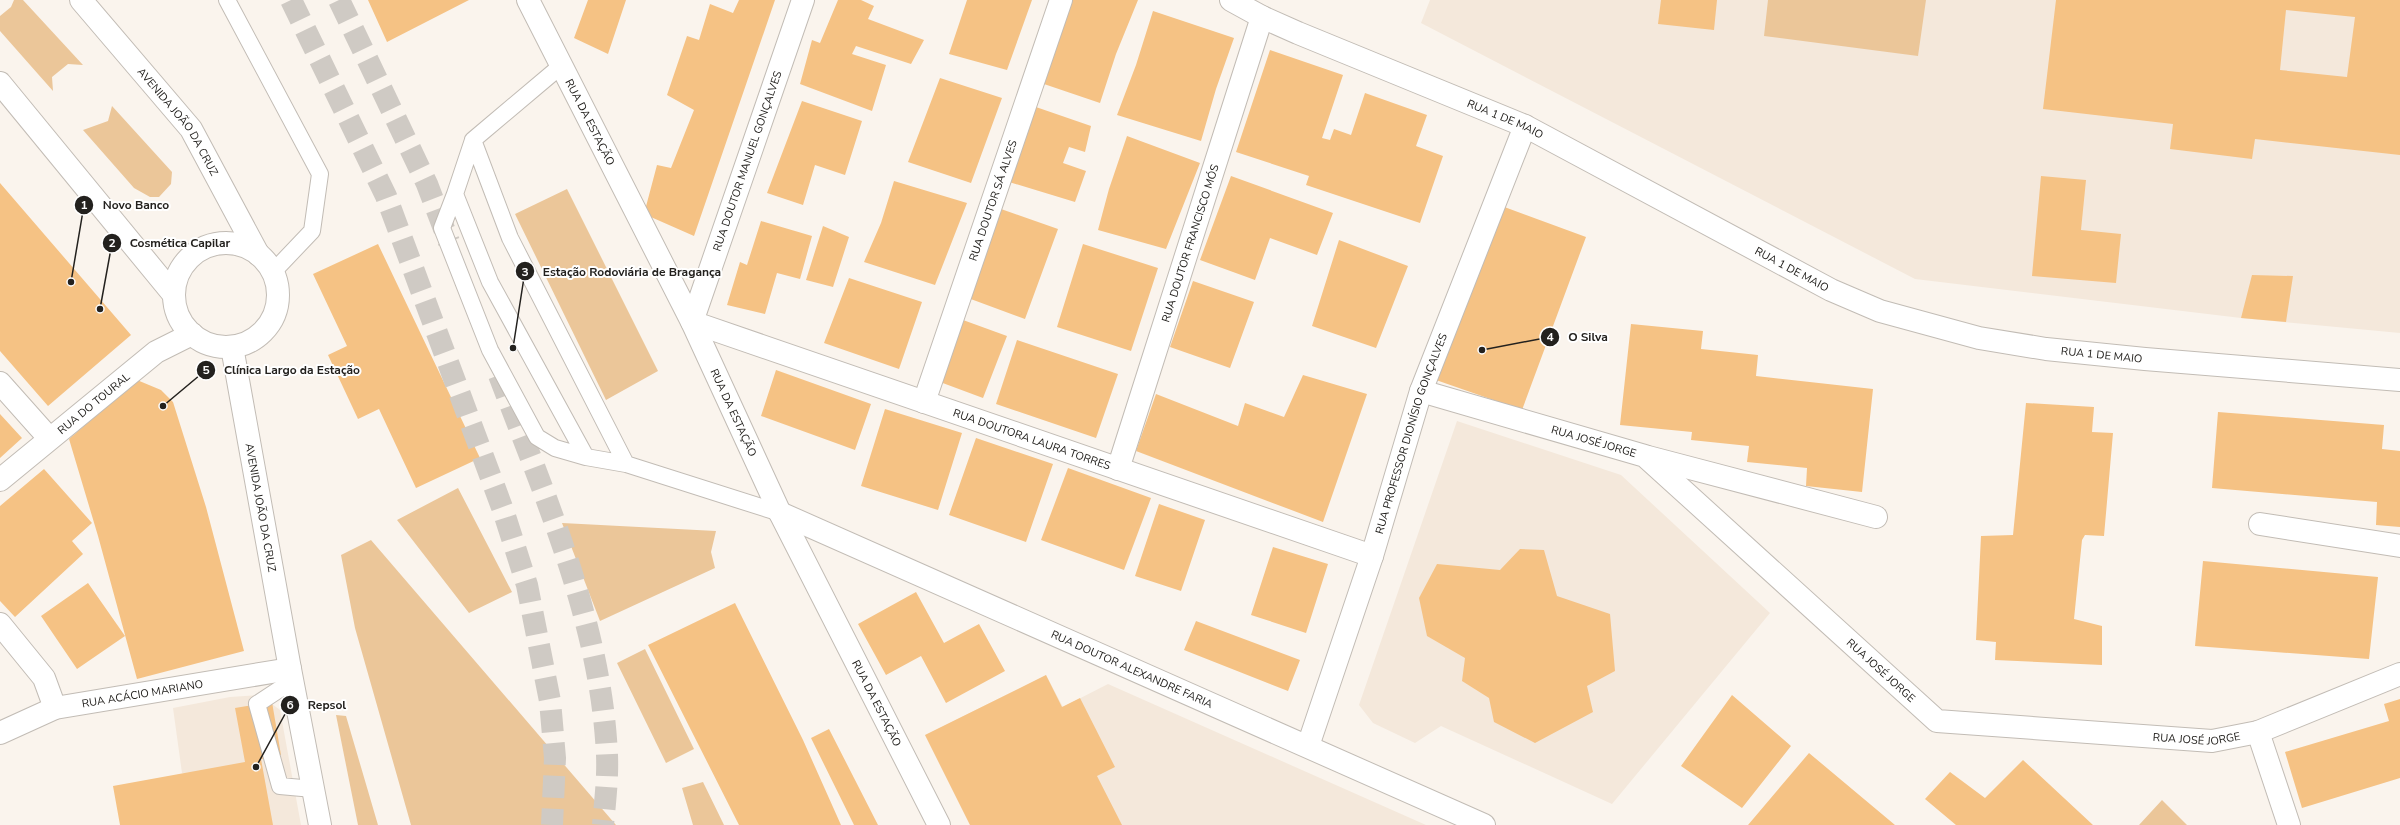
<svg xmlns="http://www.w3.org/2000/svg" width="2400" height="825" font-family="'Nunito Sans',sans-serif">
<style>
.built{fill:#f4e8db}
.green{fill:#ebc699}
.building{fill:#f5c284;fill-rule:evenodd}
.lines{fill:none;stroke-linecap:round;stroke-linejoin:round}
.primary-tunnel{stroke:#cfcac4;stroke-width:22;stroke-dasharray:22 11;stroke-linecap:butt}
.service-casing{stroke:#c2bcb5;stroke-width:18}
.minor-casing{stroke:#c2bcb5;stroke-width:24}
.service{stroke:#fff;stroke-width:16}
.minor{stroke:#fff;stroke-width:22}
.labels{text-anchor:middle;stroke-width:4;stroke-linejoin:round;paint-order:stroke}
.street-label{font-size:11px;fill:#23211e;stroke:#fff}
.leader{fill:none;stroke:#23211e;stroke-width:1.5}
.callout-dot{fill:#23211e;stroke:#fff;stroke-width:1.5}
.mark-label{font-size:12px;text-anchor:middle;font-weight:bold;fill:#fff}
.callout-label{font-size:12px;text-anchor:middle;font-weight:bold;fill:#23211e;stroke:#fff;stroke-width:4;stroke-linejoin:round;paint-order:stroke}
</style>
<rect width="100%" height="100%" fill="#faf4ed"/>
<path class="built" d="M 1430,0 L 2400,0 L 2400,333 L 2241,318 L 1915,279 L 1421,23 Z
M 1457,421 L 1621,475 L 1770,613 L 1612,804 L 1441,726 L 1415,743 L 1373,723 L 1359,705 Z
M 1046,675 L 1063,707 L 1108,684 L 1426,825 L 970,825 L 925,735 Z
M 260,695 L 280,710 L 301,825 L 268,825 L 239,770 L 182,773 L 173,708 L 230,697 Z"/>
<path class="green" d="M 14,0 L 23,0 L 83,65 L 68,64 L 52,77 L 53,91 L 0,31 L 0,16 L 11,7 Z
M 1768,0 L 1926,0 L 1918,56 L 1764,36 Z
M 112,106 L 172,172 L 171,184 L 159,197 L 150,197 L 134,188 L 83,130 L 108,121 Z
M 567,189 L 658,371 L 606,400 L 515,214 Z
M 458,488 L 512,592 L 469,613 L 397,520 Z
M 562,523 L 716,531 L 711,552 L 715,568 L 600,621 Z
M 371,540 L 616,825 L 411,825 L 355,628 L 341,555 Z
M 645,649 L 694,749 L 666,763 L 617,663 Z
M 336,715 L 346,716 L 378,825 L 358,825 Z
M 703,782 L 724,825 L 693,825 L 682,788 Z
M 2162,800 L 2187,825 L 2139,825 Z"/>
<path class="building" d="M 368,0 L 469,0 L 387,42 Z
M 588,0 L 626,0 L 608,54 L 574,38 Z
M 739,0 L 775,0 L 694,236 L 644,214 L 657,165 L 671,168 L 694,110 L 667,95 L 687,36 L 699,40 L 710,4 L 733,13 Z
M 838,0 L 861,0 L 874,6 L 868,19 L 924,40 L 911,64 L 856,46 L 852,54 L 886,65 L 872,111 L 800,84 L 812,40 L 820,43 Z
M 967,0 L 1032,0 L 1007,70 L 949,54 Z
M 1068,0 L 1138,0 L 1116,54 L 1100,103 L 1041,83 Z
M 1661,0 L 1717,0 L 1714,30 L 1658,24 Z
M 2056,0 L 2400,0 L 2400,155 L 2255,139 L 2252,159 L 2170,149 L 2173,124 L 2043,109 ZM 2286,10 L 2355,17 L 2347,77 L 2280,70 Z
M 1153,11 L 1234,38 L 1216,89 L 1201,141 L 1117,115 L 1136,65 Z
M 1270,50 L 1343,75 L 1322,138 L 1330,140 L 1334,129 L 1351,135 L 1365,93 L 1427,115 L 1416,146 L 1443,156 L 1420,223 L 1306,185 L 1309,176 L 1236,152 Z
M 940,78 L 1002,98 L 971,183 L 908,162 Z
M 802,101 L 862,121 L 845,175 L 815,165 L 803,205 L 767,193 Z
M 1033,106 L 1091,126 L 1085,152 L 1069,147 L 1063,163 L 1086,171 L 1075,202 L 1009,182 Z
M 1127,136 L 1200,163 L 1166,249 L 1098,230 L 1109,189 Z
M 1231,176 L 1333,213 L 1317,255 L 1270,238 L 1255,280 L 1200,260 Z
M 2041,176 L 2086,180 L 2081,230 L 2121,234 L 2116,283 L 2032,276 Z
M 894,181 L 967,203 L 935,285 L 864,262 L 881,223 Z
M 0,183 L 131,335 L 48,406 L 0,351 Z
M 1499,205 L 1586,237 L 1522,410 L 1436,380 Z
M 1001,209 L 1058,229 L 1025,319 L 968,298 Z
M 761,221 L 812,236 L 800,279 L 777,273 L 765,314 L 727,305 L 740,262 L 747,265 Z
M 823,226 L 849,237 L 833,287 L 806,280 Z
M 1339,240 L 1408,266 L 1376,348 L 1312,326 Z
M 378,244 L 480,458 L 416,488 L 379,409 L 358,419 L 328,355 L 347,346 L 313,274 Z
M 1083,244 L 1158,268 L 1131,351 L 1057,327 Z
M 2252,275 L 2293,276 L 2286,322 L 2241,318 Z
M 849,278 L 922,302 L 899,369 L 824,343 Z
M 1193,281 L 1254,302 L 1230,368 L 1170,347 Z
M 963,320 L 1007,336 L 983,398 L 940,382 Z
M 1631,324 L 1703,331 L 1701,349 L 1758,355 L 1756,376 L 1873,389 L 1862,492 L 1806,486 L 1807,468 L 1747,462 L 1749,446 L 1691,440 L 1692,432 L 1620,425 Z
M 1017,340 L 1118,374 L 1096,438 L 996,404 Z
M 776,370 L 871,404 L 855,450 L 761,416 Z
M 1303,375 L 1367,394 L 1323,522 L 1136,451 L 1156,394 L 1238,426 L 1245,403 L 1284,417 Z
M 137,380 L 161,390 L 173,402 L 206,507 L 244,651 L 137,679 L 98,536 L 69,439 Z
M 2026,403 L 2094,407 L 2092,432 L 2113,433 L 2104,536 L 2085,535 L 2082,540 L 2074,619 L 2102,626 L 2102,665 L 1995,660 L 1996,642 L 1976,640 L 1981,536 L 2013,535 Z
M 885,409 L 962,433 L 938,510 L 861,486 Z
M 2218,412 L 2384,425 L 2382,449 L 2400,451 L 2400,527 L 2376,525 L 2377,502 L 2212,488 Z
M 0,414 L 22,438 L 0,458 Z
M 976,438 L 1053,464 L 1026,542 L 949,515 Z
M 1068,468 L 1151,498 L 1124,570 L 1041,540 Z
M 44,469 L 92,523 L 72,541 L 83,554 L 15,617 L 0,601 L 0,506 Z
M 1159,504 L 1205,520 L 1181,591 L 1135,576 Z
M 1273,547 L 1328,564 L 1306,633 L 1251,615 Z
M 1520,549 L 1544,550 L 1557,596 L 1610,614 L 1615,671 L 1587,686 L 1593,712 L 1535,743 L 1494,722 L 1489,698 L 1462,681 L 1465,658 L 1427,636 L 1419,598 L 1437,564 L 1500,570 Z
M 2203,561 L 2378,577 L 2369,659 L 2195,646 Z
M 88,583 L 125,636 L 77,669 L 41,616 Z
M 916,592 L 944,643 L 979,624 L 1005,671 L 946,703 L 921,656 L 886,675 L 858,624 Z
M 735,603 L 803,740 L 841,825 L 739,825 L 648,645 Z
M 1196,621 L 1300,660 L 1288,691 L 1184,650 Z
M 1046,675 L 1062,707 L 1080,698 L 1115,767 L 1097,776 L 1122,825 L 970,825 L 925,735 Z
M 1732,695 L 1791,746 L 1742,808 L 1681,766 Z
M 2400,699 L 2400,778 L 2302,808 L 2285,752 L 2389,721 L 2384,704 Z
M 272,702 L 281,755 L 261,759 L 273,825 L 120,825 L 113,786 L 245,762 L 235,708 Z
M 829,729 L 878,825 L 854,825 L 811,738 Z
M 1809,753 L 1895,825 L 1748,825 Z
M 2023,760 L 2093,825 L 1956,825 L 1925,799 L 1950,772 L 1985,798 Z"/>
<g class="lines">
<path class="primary-tunnel" d="M 291,0 L 386,196 L 503,510 L 527,585 L 550,701 L 555,758 L 552,825
M 339,0 L 427,184 L 449,242
M 499,375 C 545,497 601,623 607,755 C 608,778 605,802 603,825"/>
<defs>
<path id="service" d="M 227,0 L 320,174 L 312,231 L 273,272
M 562,65 L 473,140 L 510,238 L 626,464
M 473,140 L 455,194 L 490,282 L 586,457
M 455,194 L 442,228 L 490,350 L 537,437 L 555,448 L 586,457 L 626,464 L 780,513
M 292,681 L 257,704 L 280,786 L 313,789"/>
<g id="minor">
<path id="s1" d="M 81,0 L 191,129 L 258,254"/>
<path id="s2" d="M 528,0 L 692,322 L 780,513 L 939,825"/>
<path id="s3" d="M 803,0 L 692,322 L 1372,556"/>
<path id="s4" d="M 1231,0 L 1262,17 L 1298,33 L 1525,126 L 1831,290 L 1880,311 L 1979,338 L 2046,349 L 2145,359 L 2400,380"/>
<path d="M 0,83 L 174,295"/>
<circle cx="226" cy="295" r="52"/>
<path id="s5" d="M 232,347 L 290,669 L 320,825"/>
<path d="M 0,383 L 49,438"/>
<path id="s6" d="M 1421,391 L 1645,456 L 1937,721 L 2212,741 L 2258,732 L 2400,674"/>
<path id="s7" d="M 924,402 L 1061,0"/>
<path d="M 1648,457 L 1876,517"/>
<path id="s8" d="M 1118,469 L 1262,17"/>
<path id="s9" d="M 0,480 L 156,352 L 192,334"/>
<path id="s10" d="M 780,513 L 1484,825"/>
<path d="M 2260,524 L 2400,546"/>
<path d="M 0,624 L 44,678 L 55,708"/>
<path d="M 2258,732 L 2289,825"/>
<path id="s11" d="M 0,733 L 55,708 L 290,669"/>
<path id="s12" d="M 1308,746 L 1372,556 L 1421,391 L 1525,126"/>
</g>
</defs>
<use href="#service" class="service-casing"/>
<use href="#minor" class="minor-casing"/>
<use href="#service" class="service"/>
<use href="#minor" class="minor"/>
</g>
<g class="labels">
<g class="street-label">
<text dy="4" stroke="none"><textPath href="#s4" startOffset="299">RUA 1 DE MAIO</textPath></text>
<text dy="4" stroke="none"><textPath href="#s1" startOffset="156">AVENIDA JOÃO DA CRUZ</textPath></text>
<text dy="4" stroke="none"><textPath href="#s2" startOffset="137">RUA DA ESTAÇÃO</textPath></text>
<text transform="translate(747 161) rotate(-71)" y="4">RUA DOUTOR MANUEL GONÇALVES</text>
<text dy="4" stroke="none"><textPath href="#s7" startOffset="213">RUA DOUTOR SÁ ALVES</textPath></text>
<text dy="4" stroke="none"><textPath href="#s8" startOffset="237">RUA DOUTOR FRANCISCO MÓS</textPath></text>
<text dy="4" stroke="none"><textPath href="#s4" startOffset="623">RUA 1 DE MAIO</textPath></text>
<text dy="4" stroke="none"><textPath href="#s4" startOffset="947">RUA 1 DE MAIO</textPath></text>
<text dy="4" stroke="none"><textPath href="#s9" startOffset="121">RUA DO TOURAL</textPath></text>
<text dy="4" stroke="none"><textPath href="#s2" startOffset="461">RUA DA ESTAÇÃO</textPath></text>
<text dy="4" stroke="none"><textPath href="#s12" startOffset="329">RUA PROFESSOR DIONÍSIO GONÇALVES</textPath></text>
<text dy="4" stroke="none"><textPath href="#s3" startOffset="700">RUA DOUTORA LAURA TORRES</textPath></text>
<text dy="4" stroke="none"><textPath href="#s6" startOffset="180">RUA JOSÉ JORGE</textPath></text>
<text dy="4" stroke="none"><textPath href="#s5" startOffset="163">AVENIDA JOÃO DA CRUZ</textPath></text>
<text dy="4" stroke="none"><textPath href="#s10" startOffset="385">RUA DOUTOR ALEXANDRE FARIA</textPath></text>
<text dy="4" stroke="none"><textPath href="#s6" startOffset="552">RUA JOSÉ JORGE</textPath></text>
<text dy="4" stroke="none"><textPath href="#s11" startOffset="149">RUA ACÁCIO MARIANO</textPath></text>
<text dy="4" stroke="none"><textPath href="#s2" startOffset="785">RUA DA ESTAÇÃO</textPath></text>
<text dy="4" stroke="none"><textPath href="#s6" startOffset="888">RUA JOSÉ JORGE</textPath></text>
</g>
</g>
<path class="leader" d="M71 282L84 205M100 309L112 243M513 348L525 271M1482 350L1550 337M163 406L206 370M256 767L290 705"/>
<g class="callout-dot">
<circle cx="71" cy="282" r="4"/>
<circle cx="100" cy="309" r="4"/>
<circle cx="513" cy="348" r="4"/>
<circle cx="1482" cy="350" r="4"/>
<circle cx="163" cy="406" r="4"/>
<circle cx="256" cy="767" r="4"/>
<circle cx="84" cy="205" r="10"/>
<circle cx="112" cy="243" r="10"/>
<circle cx="525" cy="271" r="10"/>
<circle cx="1550" cy="337" r="10"/>
<circle cx="206" cy="370" r="10"/>
<circle cx="290" cy="705" r="10"/>
</g>
<g class="mark-label">
<text x="84" y="209">1</text>
<text x="112" y="247">2</text>
<text x="525" y="276">3</text>
<text x="1550" y="341">4</text>
<text x="206" y="374">5</text>
<text x="290" y="709">6</text>
</g>
<g class="callout-label">
<text x="136" y="209">Novo Banco</text>
<text x="180" y="247">Cosmética Capilar</text>
<text x="632" y="276">Estação Rodoviária de Bragança</text>
<text x="1588" y="341">O Silva</text>
<text x="292" y="374">Clínica Largo da Estação</text>
<text x="327" y="709">Repsol</text>
</g>
</svg>
